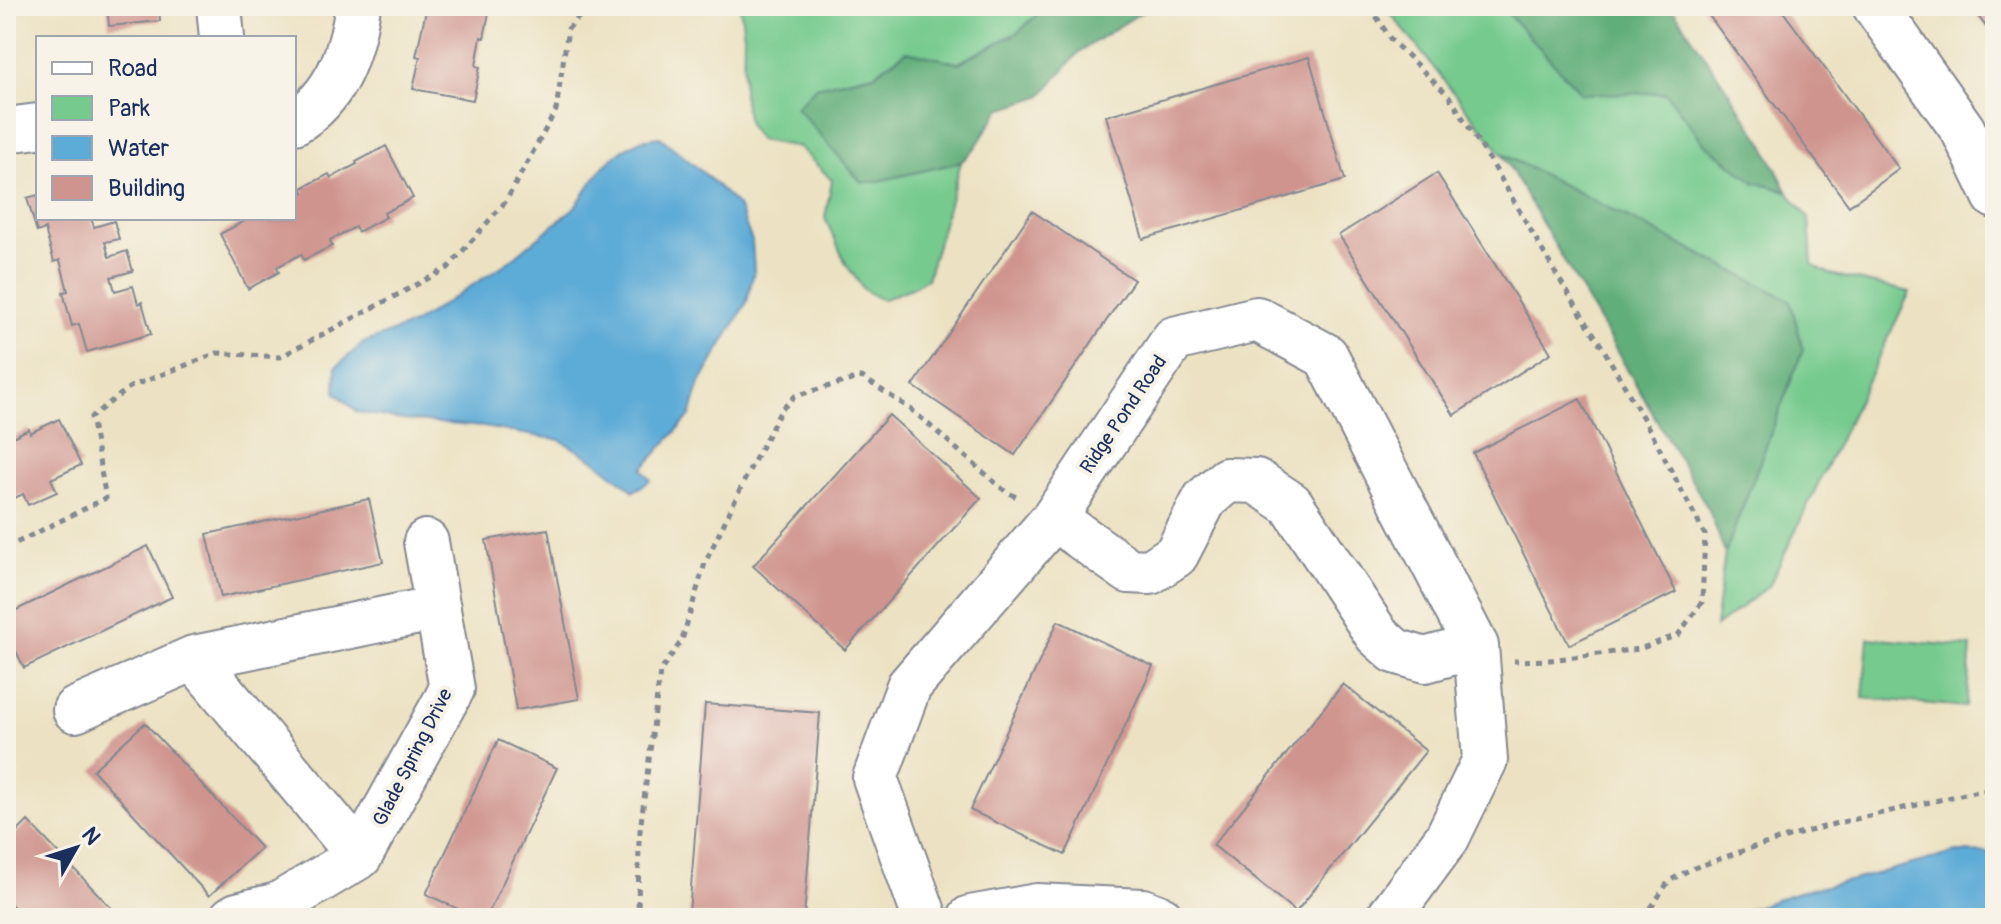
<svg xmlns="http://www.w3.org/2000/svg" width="2001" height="924" font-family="Pangolin,sans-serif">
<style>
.green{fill:#76ca8e;stroke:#487c76;stroke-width:2}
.forest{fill:#60ae79;stroke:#3e6e6c;stroke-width:2}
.water{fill:#5dabd7;stroke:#3c6d9a;stroke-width:2}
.building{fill:#cf948e}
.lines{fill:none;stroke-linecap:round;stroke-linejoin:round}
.minor-casing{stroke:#848890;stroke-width:48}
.path{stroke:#848890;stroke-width:5;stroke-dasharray:6 6;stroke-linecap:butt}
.minor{stroke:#fff;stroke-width:44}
.labels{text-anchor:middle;stroke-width:8;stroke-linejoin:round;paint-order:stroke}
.street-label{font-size:20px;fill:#1b2f5e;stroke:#f7f3e8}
</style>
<rect width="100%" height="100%" fill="#f7f3e8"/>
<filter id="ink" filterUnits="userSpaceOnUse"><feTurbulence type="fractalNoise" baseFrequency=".0125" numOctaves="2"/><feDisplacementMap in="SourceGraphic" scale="16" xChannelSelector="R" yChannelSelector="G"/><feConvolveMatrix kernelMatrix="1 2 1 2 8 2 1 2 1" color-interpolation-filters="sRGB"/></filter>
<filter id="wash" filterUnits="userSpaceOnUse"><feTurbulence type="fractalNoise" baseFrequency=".006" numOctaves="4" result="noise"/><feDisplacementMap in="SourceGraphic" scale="32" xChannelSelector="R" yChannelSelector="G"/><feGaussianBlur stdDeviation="1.8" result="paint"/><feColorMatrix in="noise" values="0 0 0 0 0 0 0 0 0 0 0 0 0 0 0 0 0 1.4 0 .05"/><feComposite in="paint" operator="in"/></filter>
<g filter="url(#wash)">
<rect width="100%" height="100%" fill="#ece2c3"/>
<path class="green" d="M 740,6 L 1046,6 L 1019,32 L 958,63 L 907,51 L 874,74 L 816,87 L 861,182 L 874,182 L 961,162 L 927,279 L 911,288 L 882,300 L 864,290 L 846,264 L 825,218 L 832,180 L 799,147 L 759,140 L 748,124 L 743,93 L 744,35 Z
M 1385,6 L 1501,6 L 1666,93 L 1704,143 L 1754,182 L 1787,191 L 1809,218 L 1812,264 L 1830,274 L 1910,292 L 1769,586 L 1715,627 L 1725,553 L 1803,349 L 1790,300 L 1502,154 Z
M 1868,638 L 1971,647 L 1966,707 L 1863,698 Z"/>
<path class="forest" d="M 1046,6 L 1151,6 L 1079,52 L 1041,96 L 1000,109 L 975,148 L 961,162 L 874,182 L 861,182 L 796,107 L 816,87 L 874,74 L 907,51 L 959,63 L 1019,32 Z
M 1501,6 L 1671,6 L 1763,143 L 1787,191 L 1754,182 L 1704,143 L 1666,93 L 1582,94 Z
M 1502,154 L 1790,300 L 1803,349 L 1725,553 L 1709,510 Z"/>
<path class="water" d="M 660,137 L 706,175 L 738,206 L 752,241 L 754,271 L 747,302 L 700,383 L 690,416 L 642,469 L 651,480 L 634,491 L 597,462 L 560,440 L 483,427 L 403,420 L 357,412 L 335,392 L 336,367 L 363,343 L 413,324 L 511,260 L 574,208 L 603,167 L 622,150 L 641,140 Z
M 1957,852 L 1995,853 L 1995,918 L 1725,918 L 1798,892 L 1853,880 Z"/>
<g id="blocks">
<path class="building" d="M 107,6 L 159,6 L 160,21 L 109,26 Z
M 427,6 L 486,6 L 490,8 L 484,38 L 481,37 L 476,66 L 480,67 L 473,100 L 413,89 L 420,57 L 416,56 Z
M 1702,6 L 1779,6 L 1899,169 L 1849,206 Z
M 1970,6 L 1995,6 L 1995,38 Z
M 1309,57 L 1345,180 L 1143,239 L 1106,116 Z
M 386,146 L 413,198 L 384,213 L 386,217 L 358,232 L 355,227 L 330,240 L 332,246 L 304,260 L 301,254 L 277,267 L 279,272 L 248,289 L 220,234 L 250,218 L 294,218 L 294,197 L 304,192 L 302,188 L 329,174 L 331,178 L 357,164 L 356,162 Z
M 1437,173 L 1551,353 L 1454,415 L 1339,235 Z
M 38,195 L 38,218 L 91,218 L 94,227 L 114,221 L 119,239 L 105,242 L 109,257 L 127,251 L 133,271 L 111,277 L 115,291 L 133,286 L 138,304 L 142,302 L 151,334 L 87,352 L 79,324 L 72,326 L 63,292 L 68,291 L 60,260 L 54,262 L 45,229 L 37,232 L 27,198 Z
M 1032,211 L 1134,280 L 1015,455 L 913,386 Z
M 1580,399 L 1676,592 L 1569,645 L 1473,453 Z
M 889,415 L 981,498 L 845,650 L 753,566 Z
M 59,419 L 81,465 L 51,479 L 57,492 L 28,505 L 23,494 L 6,502 L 6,440 L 29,429 L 30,433 Z
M 369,499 L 383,562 L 221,597 L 207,534 Z
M 548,529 L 579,699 L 516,710 L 486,540 Z
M 148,546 L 172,597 L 24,668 L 6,630 L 6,615 Z
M 1058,621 L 1153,666 L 1065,855 L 970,810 Z
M 1343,684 L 1426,751 L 1296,912 L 1213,845 Z
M 705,704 L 820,713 L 804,918 L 731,918 L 689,914 Z
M 145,723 L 261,848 L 209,896 L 93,770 Z
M 498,740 L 557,768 L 486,918 L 477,918 L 426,894 Z
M 28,821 L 121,918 L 24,918 L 6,899 L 6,843 Z"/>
</g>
</g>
<g filter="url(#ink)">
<use href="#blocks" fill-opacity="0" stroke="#848890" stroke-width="2"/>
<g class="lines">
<defs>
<path id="minor" d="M 219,6 L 222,38
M 1875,6 L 1963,130 L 1995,196
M 294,122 C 337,98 351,52 358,6
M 6,130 L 38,126
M 1054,518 L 1129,571 L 1150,572 L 1176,555 L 1205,499 L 1227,480 L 1256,481 L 1291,504 L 1377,635 L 1395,651 L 1425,660 L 1476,646
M 194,658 L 360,856
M 75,710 L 194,658 L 438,608
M 232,918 L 237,915 L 278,905 L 360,856 L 452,689 L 426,542
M 925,918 L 875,778 L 909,686 L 1054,518 L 1174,339 L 1257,319 L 1326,356 L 1476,646 L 1485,760 L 1447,838 L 1388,918
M 970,918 L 1037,906 L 1143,911 L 1161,918"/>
</defs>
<use href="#minor" class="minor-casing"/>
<path class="path" d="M 1370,6 L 1391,40 L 1449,96 L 1493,165 L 1556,274 L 1604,350 L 1652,434 L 1705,535 L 1702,602 L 1678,635 L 1639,649 L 1550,660 L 1514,661
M 6,548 L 106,498 L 91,417 L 130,387 L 217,353 L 280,357 L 448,268 L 506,201 L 556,110 L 568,29 L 589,6
M 638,918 L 639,839 L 660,672 L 682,640 L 705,563 L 748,473 L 781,410 L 795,396 L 862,377 L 912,410 L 1005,491 L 1020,499
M 1644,918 L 1669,881 L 1691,869 L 1751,848 L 1834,824 L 1978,791 L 1995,790"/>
<use href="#minor" class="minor"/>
</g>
</g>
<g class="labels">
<g class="street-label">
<text transform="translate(1123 414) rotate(-56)" y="7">Ridge Pond Road</text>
<text transform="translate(412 757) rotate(-63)" y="7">Glade Spring Drive</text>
</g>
</g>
<rect width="2001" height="924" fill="none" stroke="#f7f3e8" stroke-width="32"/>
<rect x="36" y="36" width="260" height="184" fill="#f7f3e8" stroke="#9fa5b1" stroke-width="2"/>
<rect x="52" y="62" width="40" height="12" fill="#ffffff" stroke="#9fa5b1" stroke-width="2"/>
<text x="108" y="76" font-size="24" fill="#1b2f5e">Road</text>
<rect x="52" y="96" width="40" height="24" fill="#76ca8e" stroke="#9fa5b1" stroke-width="2"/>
<text x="108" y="116" font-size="24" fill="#1b2f5e">Park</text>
<rect x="52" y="136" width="40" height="24" fill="#5dabd7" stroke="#9fa5b1" stroke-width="2"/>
<text x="108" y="156" font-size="24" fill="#1b2f5e">Water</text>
<rect x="52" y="176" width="40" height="24" fill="#cf948e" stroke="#9fa5b1" stroke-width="2"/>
<text x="108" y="196" font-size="24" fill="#1b2f5e">Building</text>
<g transform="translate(76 848) rotate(51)" stroke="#f7f3e8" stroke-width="6" paint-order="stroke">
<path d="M0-6L14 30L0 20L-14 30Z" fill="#1b2f5e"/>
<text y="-12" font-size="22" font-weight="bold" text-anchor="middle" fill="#1b2f5e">N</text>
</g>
</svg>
